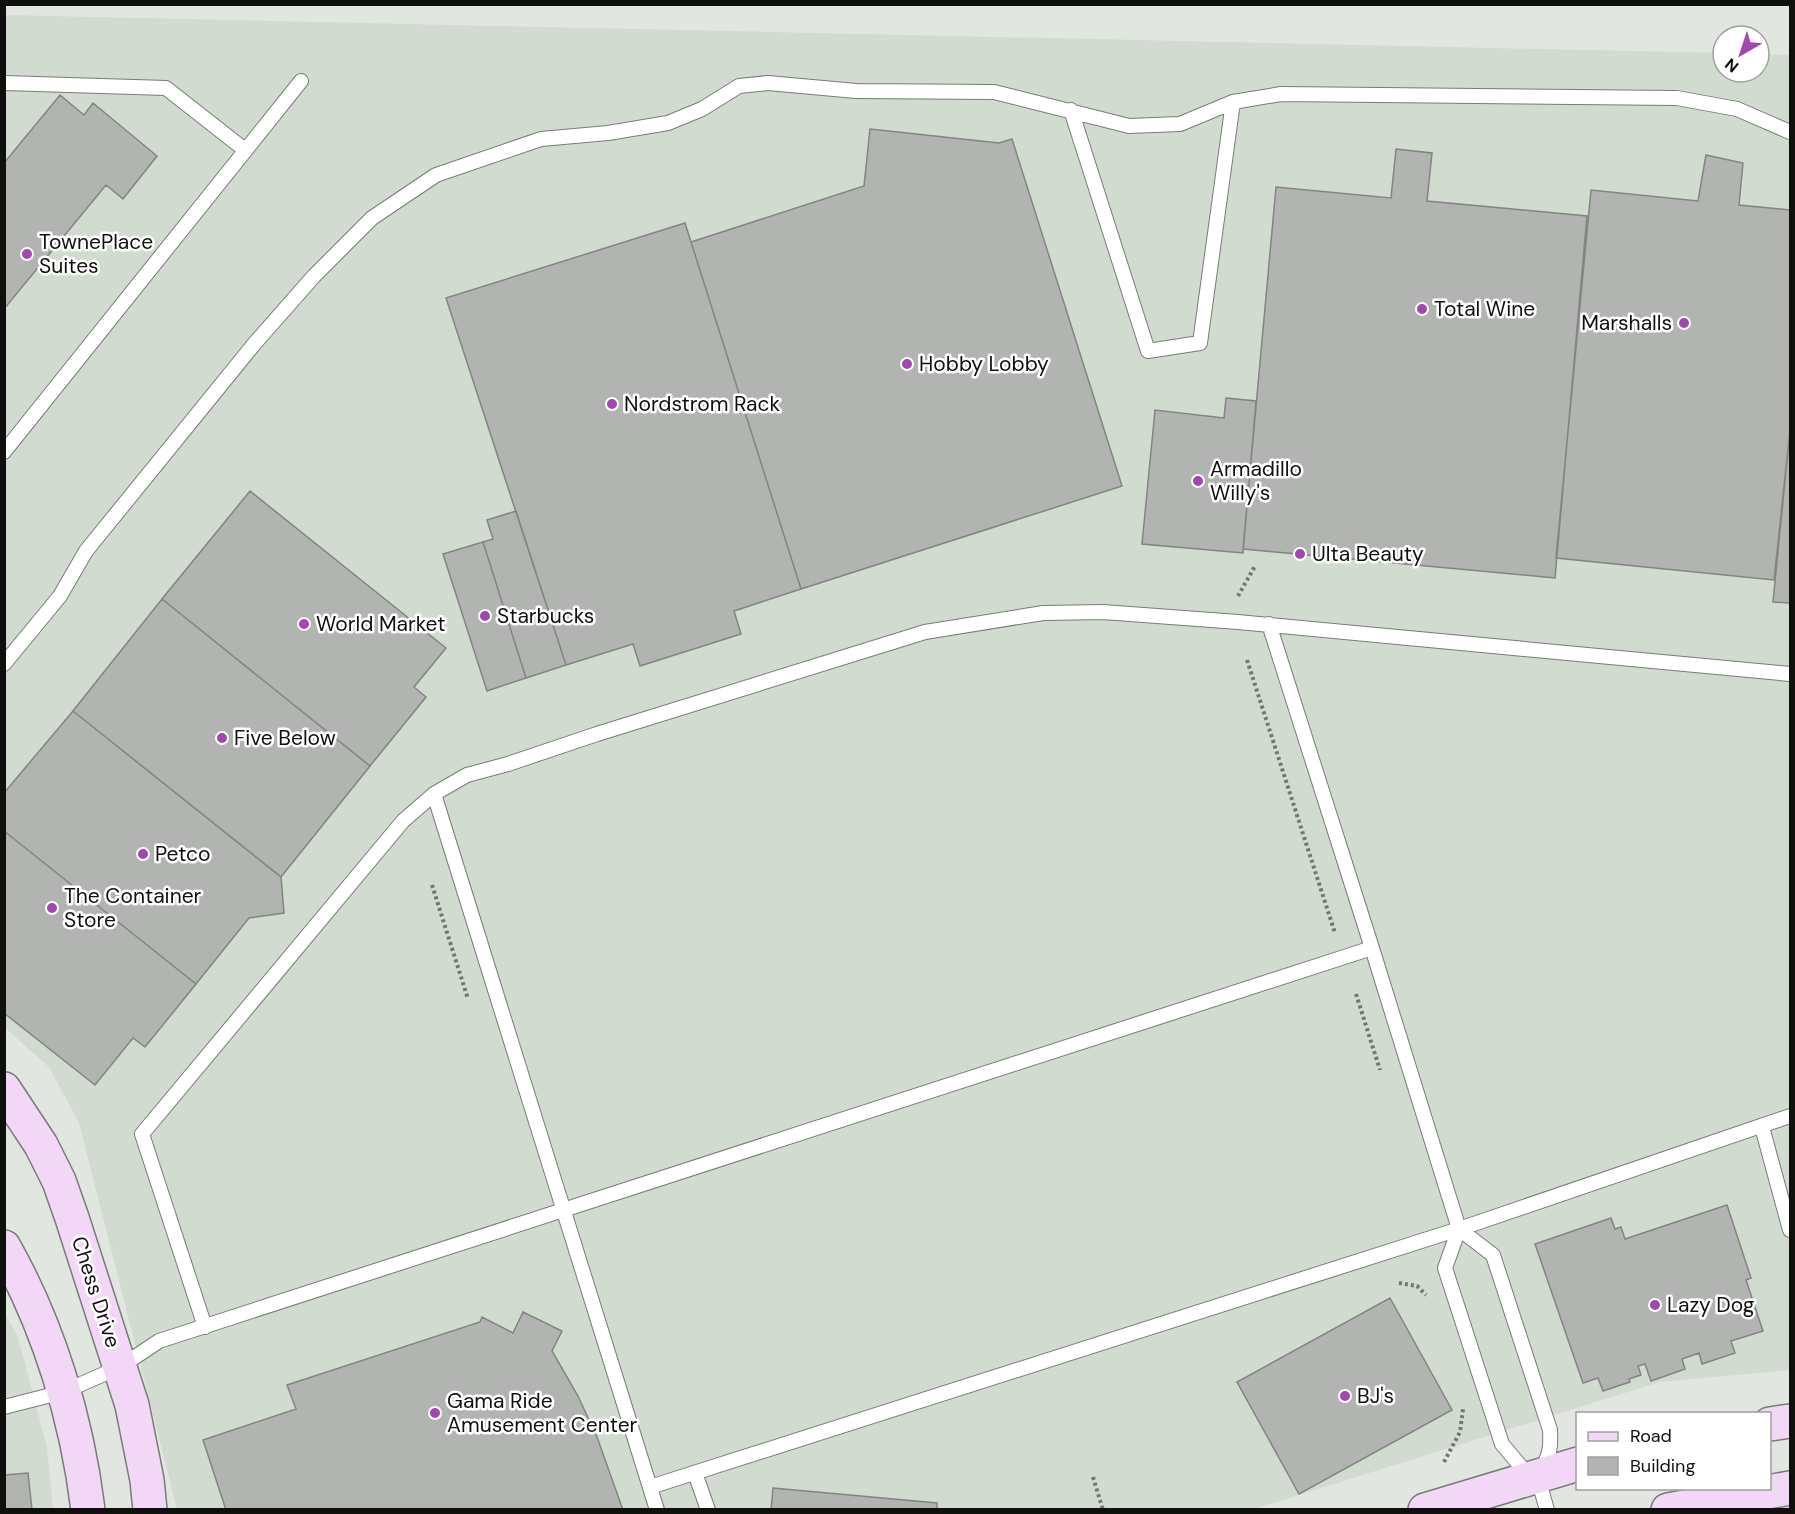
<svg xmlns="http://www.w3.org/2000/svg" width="1795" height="1514" font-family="'DM Sans',sans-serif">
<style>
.built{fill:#d2dbd0}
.building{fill:#b1b4b0;stroke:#828581;stroke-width:1.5}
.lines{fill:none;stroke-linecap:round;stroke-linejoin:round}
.service-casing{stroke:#787b77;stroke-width:16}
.secondary-casing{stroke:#787b77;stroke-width:36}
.path{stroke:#747673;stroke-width:4;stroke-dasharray:3 3;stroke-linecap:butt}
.service{stroke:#fff;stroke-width:14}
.secondary{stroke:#f2d8f6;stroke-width:33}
.poi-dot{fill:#a246b0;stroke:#fff;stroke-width:2}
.labels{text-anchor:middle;stroke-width:5;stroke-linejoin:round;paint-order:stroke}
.poi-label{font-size:21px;fill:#0f100e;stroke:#fff;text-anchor:start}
.street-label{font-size:21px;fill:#0f100e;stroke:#fff}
</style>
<rect width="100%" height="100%" fill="#e2e6e1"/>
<path class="built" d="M 5,15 L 1723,53 L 1723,72 L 1759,72 L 1759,54 L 1790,55 L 1790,1370 L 1660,1382 L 1254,1509 L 177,1509 L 79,1123 L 49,1067 L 5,1028 Z
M 4,1312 L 18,1337 L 47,1447 L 53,1509 L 5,1509 Z"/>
<path class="building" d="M 60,95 L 84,115 L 93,103 L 157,156 L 123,199 L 106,185 L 4,309 L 4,163 Z
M 870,129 L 999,143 L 1012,139 L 1122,486 L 801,589 L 691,242 L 864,186 Z
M 1396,149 L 1432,153 L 1427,201 L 1587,216 L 1555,578 L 1243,549 L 1276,187 L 1391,198 Z
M 1706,155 L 1743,163 L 1739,205 L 1790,210 L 1790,430 L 1774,580 L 1556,558 L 1591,190 L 1698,201 Z
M 685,223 L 801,589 L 734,611 L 741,634 L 640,666 L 633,644 L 566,665 L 446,298 Z
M 1226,398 L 1256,401 L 1243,553 L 1142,544 L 1155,410 L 1224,418 Z
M 1790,430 L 1790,603 L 1773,602 Z
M 250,491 L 446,648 L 414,687 L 426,697 L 370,766 L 162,599 Z
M 516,511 L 566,665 L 526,678 L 483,542 L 493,539 L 487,520 Z
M 483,542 L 526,678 L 487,691 L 443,554 Z
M 162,599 L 370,766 L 281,877 L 73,711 Z
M 73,711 L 281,877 L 284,913 L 249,918 L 196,984 L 4,831 L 4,793 Z
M 4,831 L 196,984 L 145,1047 L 133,1038 L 95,1085 L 4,1013 Z
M 1727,1205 L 1751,1278 L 1746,1280 L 1763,1331 L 1731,1341 L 1735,1353 L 1702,1364 L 1699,1353 L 1682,1359 L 1685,1369 L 1651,1381 L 1645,1364 L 1638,1366 L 1641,1375 L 1629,1379 L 1630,1382 L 1603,1391 L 1598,1378 L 1583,1383 L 1535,1244 L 1611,1218 L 1615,1229 L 1621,1227 L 1625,1239 Z
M 1390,1298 L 1452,1410 L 1299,1494 L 1237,1382 Z
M 523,1312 L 562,1331 L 552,1351 L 578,1396 L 597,1437 L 623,1510 L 226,1510 L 203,1440 L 296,1409 L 287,1385 L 480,1322 L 482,1317 L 513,1333 Z
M 28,1473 L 32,1510 L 4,1510 L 4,1475 Z
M 773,1488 L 937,1503 L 937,1510 L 771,1510 Z"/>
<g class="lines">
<defs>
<path id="service" d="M 4,83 L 166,88 L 245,150
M 1071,110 L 1148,351 L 1200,343 L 1233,102
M 4,452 L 301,81
M 1269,624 L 1372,948 L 1459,1229 L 1493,1255 L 1550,1430 C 1551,1446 1550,1457 1540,1471
M 4,664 L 60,596 L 86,551 L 255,343 L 314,276 L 372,218 L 436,175 L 541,139 L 608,133 L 668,123 L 702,109 L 739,86 L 768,83 L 856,91 L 994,92 L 1129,126 L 1180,124 L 1233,102 L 1281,94 L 1677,98 L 1737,109 L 1790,132
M 434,794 L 657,1510
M 1762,1127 L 1790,1230
M 1459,1229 L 1445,1268 L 1502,1444 L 1522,1468 L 1534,1473
M 205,1327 L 142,1134 L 403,821 L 434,794 L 467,775 L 508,764 L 597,734 L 925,632 L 1043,613 L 1103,612 L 1238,622 L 1790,674
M 4,1407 L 63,1392 L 120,1367 L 159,1341 L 1372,948
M 695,1473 L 708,1510
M 1537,1475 L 1547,1510
M 650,1487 L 1459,1229 L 1790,1116"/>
<path id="secondary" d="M 4,1089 L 41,1145 L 59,1181 L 72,1218 L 132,1405 L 147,1480 L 150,1510
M 4,1247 C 49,1327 77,1419 88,1510
M 1770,1424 L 1790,1421
M 1425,1510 L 1578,1464
M 1668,1510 L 1790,1488"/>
</defs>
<use href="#service" class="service-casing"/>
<use href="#secondary" class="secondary-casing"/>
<path class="path" d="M 1238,596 L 1255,566
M 1247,660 L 1335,933
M 432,885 L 468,999
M 1356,994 L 1380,1070
M 1399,1283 L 1417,1286 L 1426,1295
M 1444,1462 L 1460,1432 L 1463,1409
M 1093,1477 L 1103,1510"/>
<use href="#service" class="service"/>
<use href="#secondary" class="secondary"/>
</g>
<g class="poi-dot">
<circle cx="27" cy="254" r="6"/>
<circle cx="1422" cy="309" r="6"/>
<circle cx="1684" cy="323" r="6"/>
<circle cx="907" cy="364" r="6"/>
<circle cx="612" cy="404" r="6"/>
<circle cx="1198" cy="481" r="6"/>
<circle cx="1300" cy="554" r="6"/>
<circle cx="485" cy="616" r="6"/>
<circle cx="304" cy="624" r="6"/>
<circle cx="222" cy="738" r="6"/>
<circle cx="143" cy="854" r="6"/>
<circle cx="52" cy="908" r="6"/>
<circle cx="1655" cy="1305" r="6"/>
<circle cx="1345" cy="1396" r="6"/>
<circle cx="435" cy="1413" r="6"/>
</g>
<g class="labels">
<g class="poi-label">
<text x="39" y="249">TownePlace<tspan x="39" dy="24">Suites</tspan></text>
<text x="1434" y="316">Total Wine</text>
<text x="1672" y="330" text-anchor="end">Marshalls</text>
<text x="919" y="371">Hobby Lobby</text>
<text x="624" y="411">Nordstrom Rack</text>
<text x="1210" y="476">Armadillo<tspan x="1210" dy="24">Willy's</tspan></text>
<text x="1312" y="561">Ulta Beauty</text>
<text x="497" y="623">Starbucks</text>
<text x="316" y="631">World Market</text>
<text x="234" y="745">Five Below</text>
<text x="155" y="861">Petco</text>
<text x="64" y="903">The Container<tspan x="64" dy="24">Store</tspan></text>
<text x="1667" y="1312">Lazy Dog</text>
<text x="1357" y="1403">BJ's</text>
<text x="447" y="1408">Gama Ride<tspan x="447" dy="24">Amusement Center</tspan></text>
</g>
<g class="street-label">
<text transform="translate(96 1292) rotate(72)" y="7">Chess Drive</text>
</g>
</g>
<rect width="1795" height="1514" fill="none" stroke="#0f100e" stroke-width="12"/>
<rect x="1576" y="1412" width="195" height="78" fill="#ffffff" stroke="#9f9f9f" stroke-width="1.5"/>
<rect x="1588" y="1432" width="30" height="9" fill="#f2d8f6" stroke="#9f9f9f" stroke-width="1.5"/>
<text x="1630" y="1442" font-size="18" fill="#0f100e">Road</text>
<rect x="1588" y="1457" width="30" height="18" fill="#b1b4b0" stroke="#9f9f9f" stroke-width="1.5"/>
<text x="1630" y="1472" font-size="18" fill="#0f100e">Building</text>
<g transform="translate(1741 54) rotate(219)"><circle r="28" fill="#ffffff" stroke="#9f9f9f" stroke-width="1.5"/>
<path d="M0-4.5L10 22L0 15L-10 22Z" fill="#a246b0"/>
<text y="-9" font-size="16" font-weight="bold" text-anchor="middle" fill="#0f100e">N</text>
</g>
</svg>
